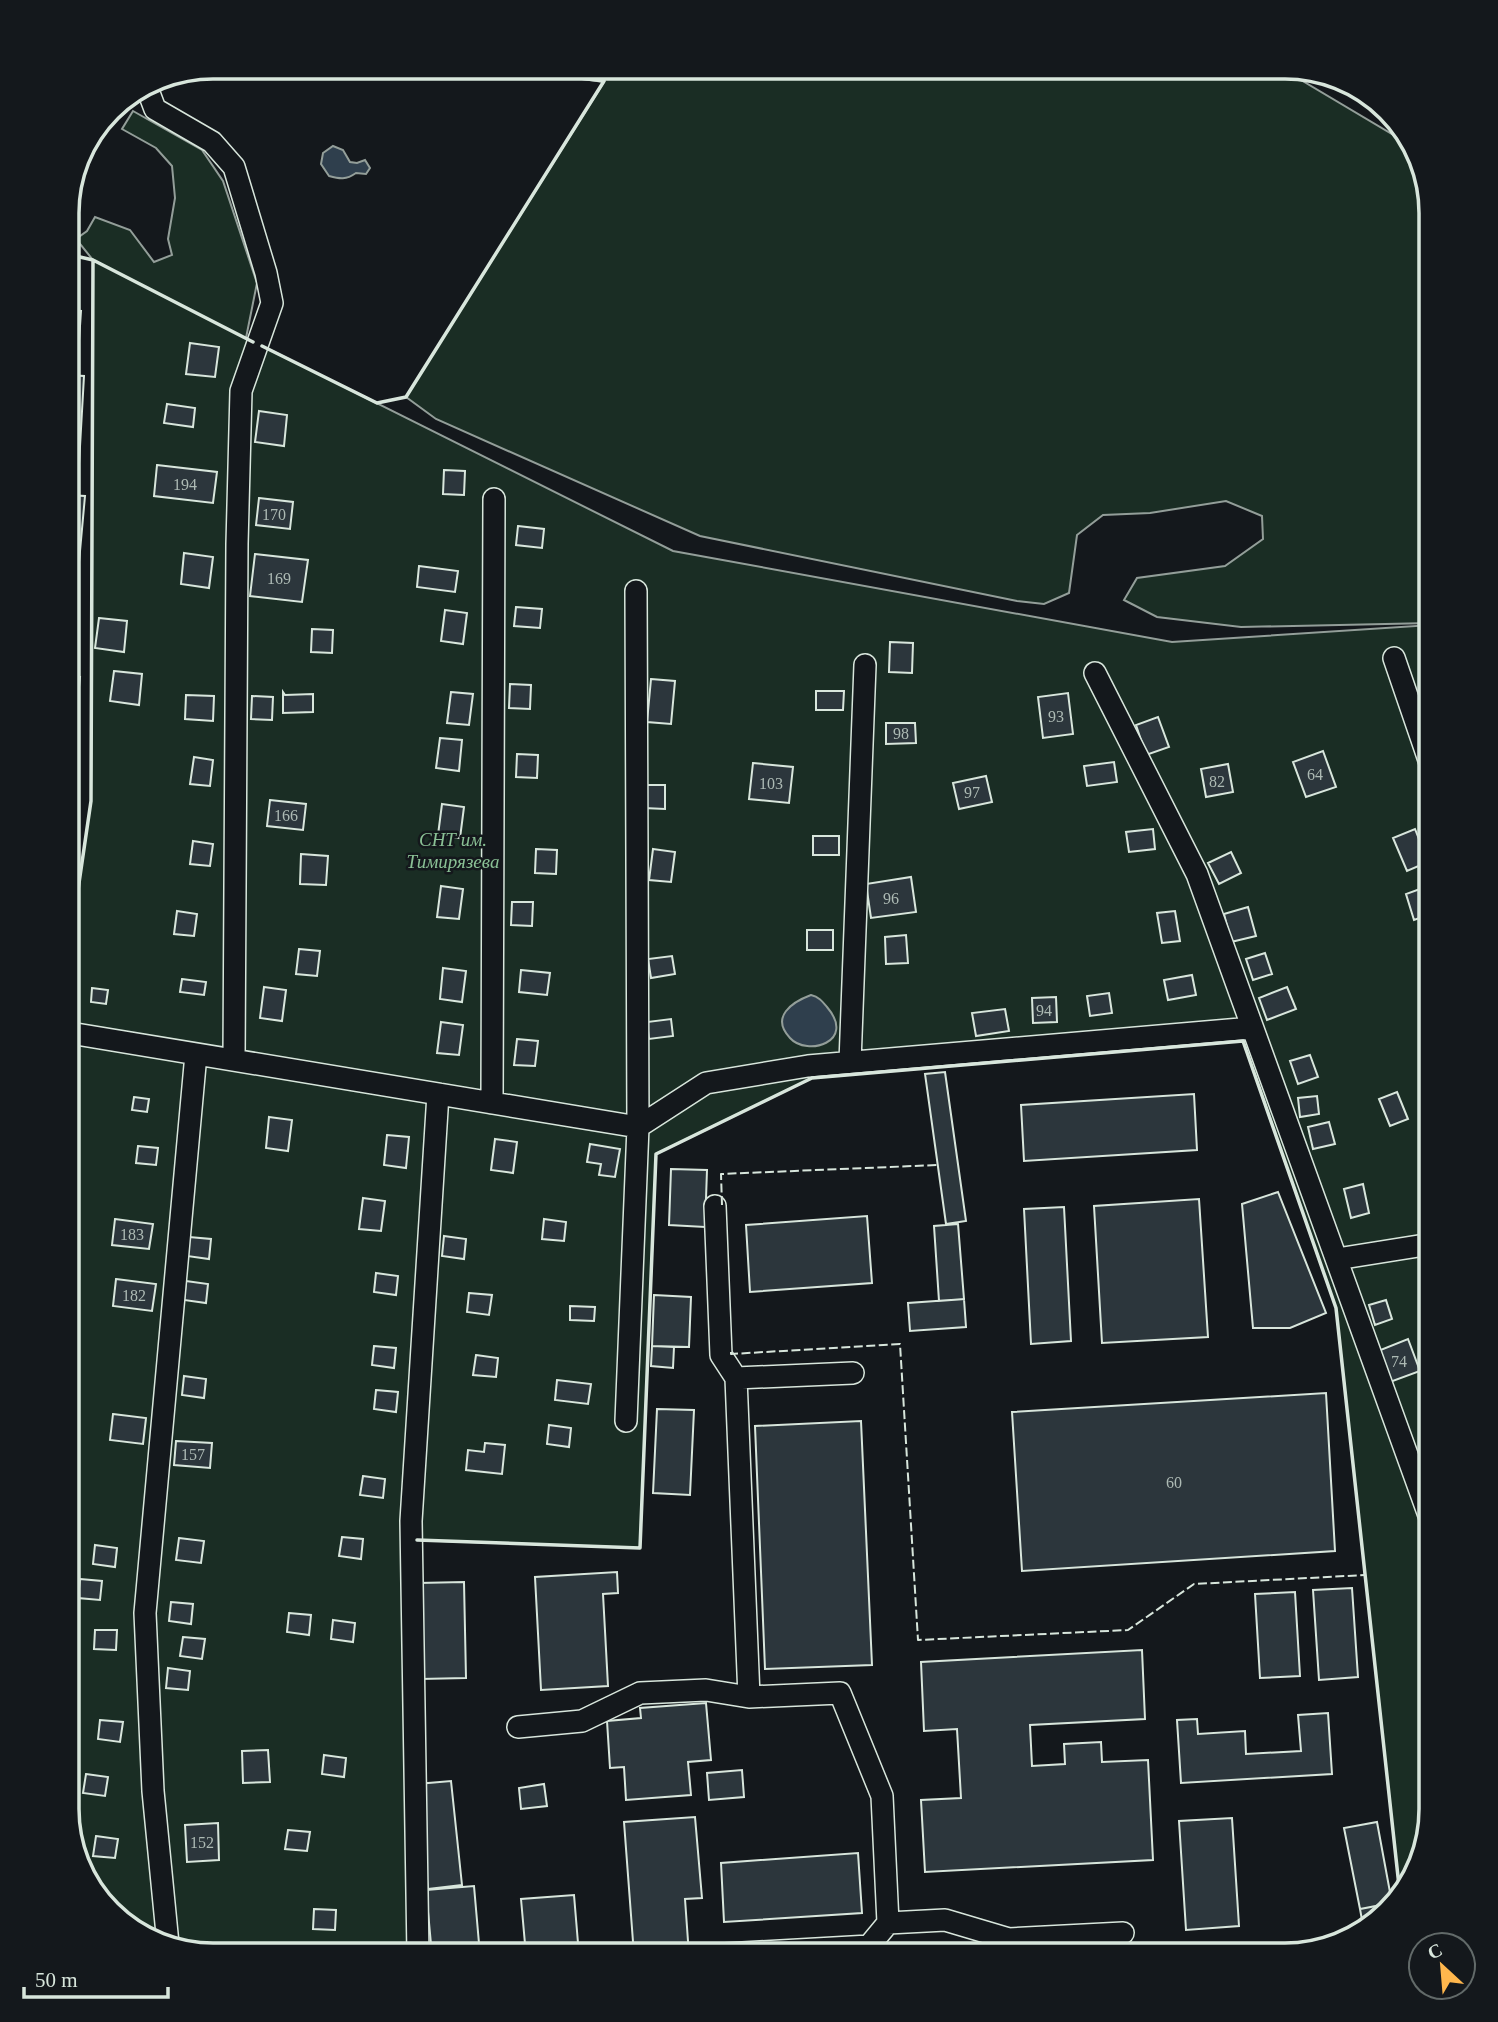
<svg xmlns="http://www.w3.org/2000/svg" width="1498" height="2022" font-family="Georgia,serif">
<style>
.green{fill:#1a2d24;stroke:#939e99;stroke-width:2}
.water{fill:#2f3f4d;stroke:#939e99;stroke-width:2}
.building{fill:#2c363c;stroke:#d8e6dc;stroke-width:2}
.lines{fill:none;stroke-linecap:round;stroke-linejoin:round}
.minor-casing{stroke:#d8e6dc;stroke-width:24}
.minor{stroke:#14181c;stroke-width:21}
.fence{stroke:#d8e6dc;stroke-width:2;stroke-dasharray:9 3.5;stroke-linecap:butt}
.wall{stroke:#d8e6dc;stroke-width:3.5}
.labels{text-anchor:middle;stroke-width:5;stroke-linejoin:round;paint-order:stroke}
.number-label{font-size:16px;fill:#adbab4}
.park-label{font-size:19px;font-style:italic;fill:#8ac095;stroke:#14181c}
.rim{fill:none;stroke:#d8e6dc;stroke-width:3.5}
</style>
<rect width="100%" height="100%" fill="#14181c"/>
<path class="green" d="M 493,67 L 1279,67 L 1397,137 L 1412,140 L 1431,213 L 1431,623 L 1241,627 L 1157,617 L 1124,600 L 1137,578 L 1225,566 L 1263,539 L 1262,516 L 1226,501 L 1150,513 L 1103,515 L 1077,535 L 1069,593 L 1044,604 L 1017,601 L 700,536 L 436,419 L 406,397 L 604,82 Z
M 133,111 L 202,150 L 223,181 L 257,283 L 246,338 L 673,551 L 1172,642 L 1431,625 L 1431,1810 L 1412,1883 L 1400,1895 L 1336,1308 L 1243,1041 L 812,1078 L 656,1154 L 640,1548 L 413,1540 L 424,1955 L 204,1955 L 139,1936 L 86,1883 L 67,1809 L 67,965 L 91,801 L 93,260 L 76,239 L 87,231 L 95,217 L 130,230 L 154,262 L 172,255 L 168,239 L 175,198 L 172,166 L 156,148 L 122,129 Z"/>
<path class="water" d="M 333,146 L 343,150 L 350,162 L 357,163 L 365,160 L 370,168 L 366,174 L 356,173 C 346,180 340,179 329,176 L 321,164 L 323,153 Z
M 811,995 C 819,997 822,1001 827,1007 C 857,1042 807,1057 790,1038 C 770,1017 792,1002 811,995 Z"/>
<path class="building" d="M 67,310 L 81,311 L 77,371 L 67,371 Z
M 190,343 L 219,347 L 215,377 L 186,374 Z
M 67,375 L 84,376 L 79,464 L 67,463 Z
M 167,404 L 195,408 L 193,427 L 164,423 Z
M 259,411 L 287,415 L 284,446 L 255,442 Z
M 157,465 L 217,472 L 213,503 L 154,496 Z
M 444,470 L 465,471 L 464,495 L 443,494 Z
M 67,495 L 85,496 L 74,617 L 67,616 Z
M 259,498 L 293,502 L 290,529 L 256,525 Z
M 518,526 L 544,529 L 542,548 L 516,545 Z
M 184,553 L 213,557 L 209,588 L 181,584 Z
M 255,554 L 308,560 L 302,602 L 250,596 Z
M 419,566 L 458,571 L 455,592 L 417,587 Z
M 516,607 L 542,609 L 540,628 L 514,626 Z
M 445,610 L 467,613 L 463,644 L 441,641 Z
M 99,618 L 127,621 L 124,652 L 95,648 Z
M 312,629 L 333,630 L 332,653 L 311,652 Z
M 890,642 L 913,643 L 912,673 L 889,672 Z
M 114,671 L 142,674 L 139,705 L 110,701 Z
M 67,676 L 80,677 L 67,809 Z
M 651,679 L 675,681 L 671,724 L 647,722 Z
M 510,684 L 531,685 L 530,709 L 509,708 Z
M 816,691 L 844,691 L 843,710 L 816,710 Z
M 283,692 L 285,695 L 313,694 L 313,712 L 283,713 Z
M 451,692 L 473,694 L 469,725 L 447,723 Z
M 1068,693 L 1073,734 L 1043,738 L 1038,697 Z
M 186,695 L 214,696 L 213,721 L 185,719 Z
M 252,696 L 273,697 L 272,720 L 251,719 Z
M 1158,717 L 1169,747 L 1146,755 L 1136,725 Z
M 886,723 L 915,723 L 916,743 L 886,744 Z
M 440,738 L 462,740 L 459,771 L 436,768 Z
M 1323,751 L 1336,787 L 1306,797 L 1293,762 Z
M 517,754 L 538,755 L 537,778 L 516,777 Z
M 194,757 L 213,760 L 210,786 L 190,784 Z
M 1114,762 L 1117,782 L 1087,786 L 1084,766 Z
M 753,763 L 793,767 L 789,803 L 749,799 Z
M 1228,764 L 1233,792 L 1206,797 L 1201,769 Z
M 986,776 L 992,802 L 959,809 L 953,783 Z
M 645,785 L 665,785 L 665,809 L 644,808 Z
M 270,800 L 306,804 L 303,830 L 267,826 Z
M 442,804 L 464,807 L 460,838 L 438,835 Z
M 1153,829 L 1155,849 L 1129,852 L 1126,832 Z
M 1415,829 L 1428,862 L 1407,871 L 1393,838 Z
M 813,836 L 839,836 L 839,855 L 813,855 Z
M 193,841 L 213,844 L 210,866 L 190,864 Z
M 536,849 L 557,850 L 556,874 L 535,873 Z
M 653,849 L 675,852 L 671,882 L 649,880 Z
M 1231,852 L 1241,873 L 1219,884 L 1208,863 Z
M 301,854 L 328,856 L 326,885 L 300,884 Z
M 911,877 L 916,912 L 871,918 L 866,884 Z
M 1431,885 L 1431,914 L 1414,920 L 1406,894 Z
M 441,886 L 463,889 L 459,919 L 437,917 Z
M 512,902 L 533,902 L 532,926 L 511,925 Z
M 1248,907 L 1256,936 L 1231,942 L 1224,914 Z
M 177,911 L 197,914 L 194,936 L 174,934 Z
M 1175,911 L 1180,941 L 1162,943 L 1157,913 Z
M 807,930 L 833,930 L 833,950 L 807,950 Z
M 906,935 L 908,963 L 886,964 L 885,937 Z
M 299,949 L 320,951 L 317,976 L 296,974 Z
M 1265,953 L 1272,974 L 1253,980 L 1246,959 Z
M 672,956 L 675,974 L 651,978 L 648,959 Z
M 443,968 L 466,971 L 462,1002 L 440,999 Z
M 521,970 L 550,973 L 547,995 L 519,992 Z
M 1192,975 L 1196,995 L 1168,1000 L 1164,980 Z
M 182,979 L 206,982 L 204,995 L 180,992 Z
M 264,987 L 286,990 L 282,1021 L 260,1018 Z
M 1287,987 L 1296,1009 L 1267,1020 L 1259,998 Z
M 92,988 L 108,990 L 106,1004 L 91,1002 Z
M 1109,993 L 1112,1013 L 1090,1016 L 1087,996 Z
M 1056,997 L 1057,1022 L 1033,1023 L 1032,998 Z
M 1005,1009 L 1009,1031 L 976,1036 L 972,1013 Z
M 671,1019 L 673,1036 L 649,1039 L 647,1022 Z
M 441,1022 L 463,1025 L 459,1055 L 437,1053 Z
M 517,1039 L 538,1041 L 535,1066 L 514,1065 Z
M 1310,1055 L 1318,1077 L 1298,1084 L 1290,1061 Z
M 945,1072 L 966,1221 L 946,1224 L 925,1074 Z
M 1397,1092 L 1408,1119 L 1390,1126 L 1379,1099 Z
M 1194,1094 L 1197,1150 L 1024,1161 L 1021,1105 Z
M 1317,1096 L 1319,1114 L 1300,1117 L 1298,1098 Z
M 134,1097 L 149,1099 L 147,1112 L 132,1110 Z
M 269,1117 L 292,1120 L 288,1151 L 266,1148 Z
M 1329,1122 L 1335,1144 L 1313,1149 L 1308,1127 Z
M 387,1135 L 409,1137 L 406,1168 L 384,1165 Z
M 495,1139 L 517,1142 L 513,1173 L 491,1170 Z
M 590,1144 L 620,1149 L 615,1177 L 599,1175 L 601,1164 L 587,1162 Z
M 138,1146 L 158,1148 L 156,1165 L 136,1163 Z
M 671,1169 L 707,1170 L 705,1227 L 669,1225 Z
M 1363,1184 L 1369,1213 L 1351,1218 L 1344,1189 Z
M 1278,1192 L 1326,1313 L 1290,1328 L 1253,1328 L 1242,1204 Z
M 363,1198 L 385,1201 L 381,1231 L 359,1229 Z
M 1199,1199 L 1208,1337 L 1102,1343 L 1094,1206 Z
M 1064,1207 L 1071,1341 L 1031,1344 L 1024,1209 Z
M 867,1216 L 872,1283 L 750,1292 L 746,1225 Z
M 115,1219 L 153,1224 L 149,1249 L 112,1245 Z
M 544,1219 L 566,1222 L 564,1241 L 542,1239 Z
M 958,1224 L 964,1299 L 939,1301 L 934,1226 Z
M 444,1236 L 466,1239 L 464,1259 L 442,1256 Z
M 189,1237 L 211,1239 L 209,1259 L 187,1256 Z
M 376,1273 L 398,1276 L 396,1295 L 374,1292 Z
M 116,1279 L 156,1284 L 152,1311 L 113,1306 Z
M 186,1281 L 208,1284 L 206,1303 L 184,1300 Z
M 469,1293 L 492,1295 L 489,1315 L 467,1312 Z
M 654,1295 L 691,1297 L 689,1347 L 652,1346 Z
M 964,1299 L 966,1327 L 910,1331 L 908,1303 Z
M 1386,1300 L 1392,1319 L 1375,1325 L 1369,1305 Z
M 570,1306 L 595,1307 L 594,1321 L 570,1320 Z
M 1408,1339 L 1420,1371 L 1390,1382 L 1378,1351 Z
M 374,1346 L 396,1348 L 394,1368 L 372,1365 Z
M 652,1346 L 674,1347 L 673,1368 L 651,1366 Z
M 476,1355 L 498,1358 L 496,1377 L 473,1375 Z
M 184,1376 L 206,1379 L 204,1398 L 182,1395 Z
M 557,1380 L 591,1384 L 588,1404 L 555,1400 Z
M 376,1390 L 398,1392 L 396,1412 L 374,1409 Z
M 1326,1393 L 1335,1551 L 1022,1571 L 1012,1412 Z
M 657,1409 L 694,1410 L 690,1495 L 653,1493 Z
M 113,1414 L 146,1418 L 143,1444 L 110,1440 Z
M 861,1421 L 872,1665 L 765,1669 L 755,1426 Z
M 549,1425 L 571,1428 L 569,1447 L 547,1444 Z
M 176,1441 L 212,1443 L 210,1468 L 174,1465 Z
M 485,1443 L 505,1445 L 502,1474 L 466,1470 L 468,1450 L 484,1452 Z
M 363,1476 L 385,1479 L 383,1498 L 360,1495 Z
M 342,1537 L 363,1539 L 361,1559 L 339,1556 Z
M 179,1538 L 204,1541 L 201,1563 L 176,1560 Z
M 95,1545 L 117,1548 L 115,1567 L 93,1564 Z
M 617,1572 L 618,1593 L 603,1594 L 608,1686 L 541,1690 L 535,1577 Z
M 80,1579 L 102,1581 L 100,1600 L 78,1598 Z
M 464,1582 L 466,1678 L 420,1679 L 418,1583 Z
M 1352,1588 L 1358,1677 L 1319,1680 L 1313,1590 Z
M 1295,1592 L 1300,1676 L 1260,1678 L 1255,1594 Z
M 171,1602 L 193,1604 L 191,1624 L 169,1621 Z
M 289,1613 L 311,1615 L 309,1635 L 287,1632 Z
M 333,1620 L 355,1623 L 353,1642 L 331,1639 Z
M 95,1630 L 117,1630 L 116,1650 L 94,1649 Z
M 183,1637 L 205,1639 L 202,1659 L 180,1656 Z
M 1142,1650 L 1145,1719 L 1030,1725 L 1032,1766 L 1065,1764 L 1064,1744 L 1101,1742 L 1102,1762 L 1148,1760 L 1153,1860 L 925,1872 L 921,1800 L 961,1798 L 957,1729 L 924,1731 L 921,1662 Z
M 168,1668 L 190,1671 L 188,1690 L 166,1688 Z
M 706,1703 L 711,1760 L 688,1762 L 691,1795 L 626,1800 L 624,1767 L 610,1768 L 607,1721 L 641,1718 L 640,1708 Z
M 1328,1713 L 1332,1774 L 1181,1783 L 1177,1720 L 1197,1719 L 1198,1734 L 1245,1731 L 1246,1754 L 1301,1751 L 1298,1715 Z
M 100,1720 L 123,1722 L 120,1742 L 98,1739 Z
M 268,1750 L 270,1782 L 243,1783 L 242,1751 Z
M 324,1755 L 346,1758 L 344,1777 L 322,1774 Z
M 742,1770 L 744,1797 L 709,1800 L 707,1773 Z
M 86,1774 L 108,1777 L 105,1796 L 83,1793 Z
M 451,1781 L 462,1885 L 428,1889 L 417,1784 Z
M 544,1784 L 547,1806 L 521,1809 L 519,1788 Z
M 695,1817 L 702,1898 L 685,1899 L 689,1955 L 634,1955 L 624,1822 Z
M 1232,1818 L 1239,1926 L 1186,1930 L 1179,1821 Z
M 1377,1822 L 1392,1903 L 1360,1909 L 1344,1828 Z
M 218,1823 L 219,1860 L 187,1862 L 185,1825 Z
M 288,1830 L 310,1832 L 307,1851 L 285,1849 Z
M 96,1836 L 118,1839 L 115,1858 L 93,1856 Z
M 858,1853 L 862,1913 L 724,1922 L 721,1863 Z
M 474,1886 L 480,1955 L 432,1955 L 426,1890 Z
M 574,1895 L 579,1955 L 526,1955 L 521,1899 Z
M 1386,1904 L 1387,1908 L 1364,1931 L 1360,1909 Z
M 314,1909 L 336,1910 L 335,1930 L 313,1929 Z
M 1302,1947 L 1302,1951 L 1286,1955 L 1216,1955 L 1216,1949 Z
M 1151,1949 L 1151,1955 L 1034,1955 L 1034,1951 Z"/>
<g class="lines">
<defs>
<path id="minor" d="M 146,85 L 155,109 L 212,142 L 234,167 L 266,273 L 272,303 L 241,391 L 237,544 L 234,1060
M 1394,658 L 1431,766
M 1095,673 L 1197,874 L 1431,1521
M 70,1033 L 638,1127 L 706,1083 L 808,1066 L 1252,1028
M 850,1062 L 865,665
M 492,1103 L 494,499
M 715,1206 L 721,1355 L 736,1378
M 1337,1259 L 1431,1244
M 853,1373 L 736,1378 L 749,1697 L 840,1693 L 882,1796 L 888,1923 L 945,1920 L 1009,1939
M 626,1421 L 638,1127 L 636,591
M 518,1727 L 582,1721 L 640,1693 L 706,1690 L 749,1697
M 168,1944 L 153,1791 L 145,1613 L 196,1054
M 418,1955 L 411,1521 L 438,1094
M 707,1955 L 869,1946 L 888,1923
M 1010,1955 L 1009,1939 L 1123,1933"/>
</defs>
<use href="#minor" class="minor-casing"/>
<use href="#minor" class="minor"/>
<path class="fence" d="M 722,1205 L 721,1174 L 938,1165
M 731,1352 L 731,1354 L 900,1344 L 918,1640 L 1128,1630 L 1194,1584 L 1365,1575"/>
<path class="wall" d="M 67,254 L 93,260 L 253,342
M 262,346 L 377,403 L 406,397 L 604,81 L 492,67
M 67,965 L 91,801 L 93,260
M 417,1540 L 640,1548 L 656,1154 L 812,1078 L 1243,1041 L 1336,1308 L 1400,1895"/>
</g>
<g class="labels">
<g class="number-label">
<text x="185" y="490">194</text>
<text x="274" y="520">170</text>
<text x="279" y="584">169</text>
<text x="1056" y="722">93</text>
<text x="901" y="739">98</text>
<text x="1315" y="780">64</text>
<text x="1217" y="787">82</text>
<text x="771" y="789">103</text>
<text x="972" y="798">97</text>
<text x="286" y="821">166</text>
<text x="891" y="904">96</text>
<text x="1044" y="1016">94</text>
<text x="132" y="1240">183</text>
<text x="134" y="1301">182</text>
<text x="1399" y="1367">74</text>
<text x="193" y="1460">157</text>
<text x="1174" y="1488">60</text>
<text x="202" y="1848">152</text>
</g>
<g class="park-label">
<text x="453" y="846">СНТ им.<tspan x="453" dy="22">Тимирязева</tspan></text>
</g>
</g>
<path d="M0 0H1498V2022H0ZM213 79H1285A134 134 0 0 1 1419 213V1809A134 134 0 0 1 1285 1943H213A134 134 0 0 1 79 1809V213A134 134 0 0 1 213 79Z" fill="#14181c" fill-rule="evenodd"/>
<path class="rim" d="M213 79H1285A134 134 0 0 1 1419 213V1809A134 134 0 0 1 1285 1943H213A134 134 0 0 1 79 1809V213A134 134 0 0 1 213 79Z"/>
<g transform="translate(1442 1966) rotate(334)"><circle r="33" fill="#14181c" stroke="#626a69" stroke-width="2"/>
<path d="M0-5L12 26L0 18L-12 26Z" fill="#ffb74d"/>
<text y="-10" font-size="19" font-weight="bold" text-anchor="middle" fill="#d8e6dc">С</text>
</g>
<path d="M24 1987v10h144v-10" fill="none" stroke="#d8e6dc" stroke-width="3.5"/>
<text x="35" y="1987" font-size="21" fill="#d8e6dc" stroke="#14181c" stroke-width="5" paint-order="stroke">50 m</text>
</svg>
